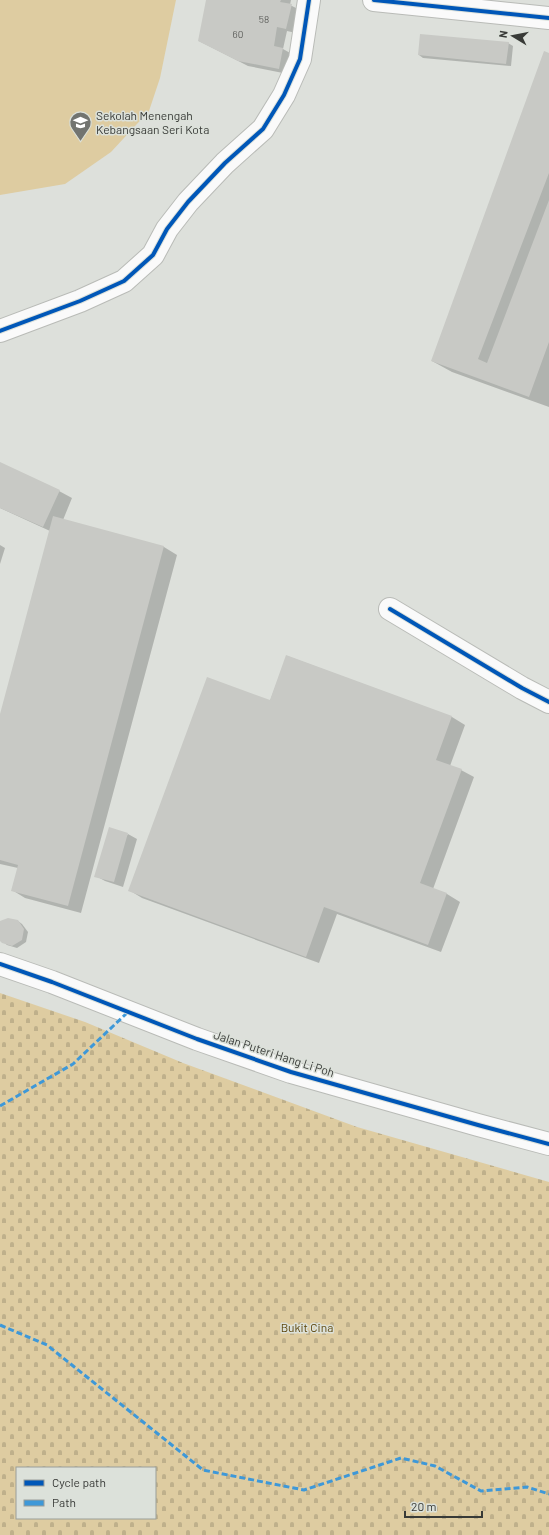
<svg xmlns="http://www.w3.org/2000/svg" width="549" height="1535" font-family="Barlow,sans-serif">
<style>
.cemetery{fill:url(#cemetery-stones);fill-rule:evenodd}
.garden{fill:#decca1}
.shadow{fill:#0003}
.building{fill:#c8c9c5}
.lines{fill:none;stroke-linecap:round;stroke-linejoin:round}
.minor-casing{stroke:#b9bbb7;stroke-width:24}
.minor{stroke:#fafafa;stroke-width:22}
.quiet{stroke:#3e98d8;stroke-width:3;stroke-dasharray:6 3;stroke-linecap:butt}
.cycleway-casing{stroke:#dce1da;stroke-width:6}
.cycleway{stroke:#0057b8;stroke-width:4}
.labels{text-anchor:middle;stroke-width:3;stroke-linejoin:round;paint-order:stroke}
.number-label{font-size:10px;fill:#5d5e5b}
.poi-label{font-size:12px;fill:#383a37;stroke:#dce1da;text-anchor:start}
.street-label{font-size:12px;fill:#383a37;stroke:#dce1da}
.park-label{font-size:12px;fill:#5e470c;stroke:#dce1da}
</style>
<defs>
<pattern id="cemetery-stones" width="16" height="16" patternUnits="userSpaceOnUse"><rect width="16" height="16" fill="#decca1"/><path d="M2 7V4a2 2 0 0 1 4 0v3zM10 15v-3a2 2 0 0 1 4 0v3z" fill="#bfb08b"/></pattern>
</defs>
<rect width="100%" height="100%" fill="#dde0db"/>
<path class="cemetery" d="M 0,993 L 85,1022 L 183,1063 L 357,1127 L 549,1182 L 549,1535 L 0,1535 ZM 17,1468 L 155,1468 L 155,1518 L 17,1518 Z"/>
<path class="garden" d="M 0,0 L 176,0 L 160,78 L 149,111 L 111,152 L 65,184 L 0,195 Z"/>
<path class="shadow" d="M 207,0 L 291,0 L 290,5 L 300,10 L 296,33 L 287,31 L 283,49 L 292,54 L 288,74 L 248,66 L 199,41 Z
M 508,43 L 513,46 L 511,66 L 423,58 L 419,55 Z
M 549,54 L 549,407 L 452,372 L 432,361 Z
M 0,463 L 59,491 L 72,498 L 63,520 L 164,547 L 177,555 L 81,913 L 25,898 L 12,890 L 18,868 L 0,864 L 0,718 L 50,531 L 0,508 Z
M 0,545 L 5,548 L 0,564 Z
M 287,656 L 452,717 L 465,725 L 450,766 L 461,770 L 474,777 L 433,889 L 447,894 L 460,902 L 441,952 L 337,914 L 319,963 L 142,898 L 129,890 L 270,701 Z
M 128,834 L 137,839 L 123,887 L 105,881 L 96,876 Z
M 18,921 L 22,924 L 28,932 L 26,942 L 17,948 L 7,945 L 0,939 L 0,923 Z"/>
<path class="building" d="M 206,0 L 281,0 L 280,2 L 292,4 L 286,29 L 277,27 L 274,46 L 283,48 L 279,69 L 238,61 L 198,41 Z
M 420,34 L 509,42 L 506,64 L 418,55 Z
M 544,51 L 549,53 L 549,173 L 478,359 L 487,363 L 549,200 L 549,342 L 529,397 L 431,361 Z
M 0,462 L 60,490 L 43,527 L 0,508 Z
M 53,516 L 164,546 L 68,906 L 11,891 L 18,865 L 0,860 L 0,714 Z
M 286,655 L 452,716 L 436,760 L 462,769 L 420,883 L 447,893 L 428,945 L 324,907 L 306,957 L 128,891 L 207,677 L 270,700 Z
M 109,827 L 128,833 L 114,882 L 94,877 Z
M 8,918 L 18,920 L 24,929 L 22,940 L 12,946 L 2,943 L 0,941 L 0,921 Z"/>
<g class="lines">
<defs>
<path id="minor" d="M 374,0 L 549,18
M 0,331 L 80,301 L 124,281 L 153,255 L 167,229 L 188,202 L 225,163 L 263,129 L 284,95 L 300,59 L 309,0
M 390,609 L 522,688 L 549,702
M 0,964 L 52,982 L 197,1039 L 291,1072 L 478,1125 L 549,1144"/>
</defs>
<use href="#minor" class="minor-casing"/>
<use href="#minor" class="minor"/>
<path class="quiet" d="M 0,1106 L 73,1064 L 128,1012
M 0,1325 L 47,1345 L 203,1470 L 304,1490 L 401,1458 L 435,1466 L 481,1491 L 527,1487 L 549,1494"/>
<defs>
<path id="cycleway" d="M 374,0 L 549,18
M 0,331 L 80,301 L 124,281 L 153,255 L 167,229 L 188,202 L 225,163 L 263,129 L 284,95 L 300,59 L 309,0
M 390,609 L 522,688 L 549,702
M 0,964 L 52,982 L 197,1039 L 291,1072 L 478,1125 L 549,1144"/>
</defs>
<use href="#cycleway" class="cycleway-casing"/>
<use href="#cycleway" class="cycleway"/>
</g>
<defs>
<symbol id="school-pin" viewBox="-11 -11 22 30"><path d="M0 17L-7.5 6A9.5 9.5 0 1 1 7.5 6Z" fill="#727470" stroke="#dce1da"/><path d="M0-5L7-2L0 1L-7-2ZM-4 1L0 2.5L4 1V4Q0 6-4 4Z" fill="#fff"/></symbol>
</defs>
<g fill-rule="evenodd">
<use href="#school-pin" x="68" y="110" width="25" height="34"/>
</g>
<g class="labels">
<g class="number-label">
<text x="264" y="23">58</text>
<text x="238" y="38">60</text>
</g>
<g class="poi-label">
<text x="96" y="120">Sekolah Menengah<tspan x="96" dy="14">Kebangsaan Seri Kota</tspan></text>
</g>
<g class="street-label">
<text transform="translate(274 1054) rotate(18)" y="4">Jalan Puteri Hang Li Poh</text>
</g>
<g class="park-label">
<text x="307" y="1332">Bukit Cina</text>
</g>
</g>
<rect x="16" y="1467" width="140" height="52" fill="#dce1da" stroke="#9a9e99"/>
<rect x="24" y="1480" width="20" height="6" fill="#0057b8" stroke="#9a9e99"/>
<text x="52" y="1487" font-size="12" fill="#383a37">Cycle path</text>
<rect x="24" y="1500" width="20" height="6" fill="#3e98d8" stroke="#9a9e99"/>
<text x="52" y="1507" font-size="12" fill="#383a37">Path</text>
<g transform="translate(513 36) rotate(280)" stroke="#dce1da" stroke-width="3" paint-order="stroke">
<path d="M0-3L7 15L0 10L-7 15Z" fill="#383a37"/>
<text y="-6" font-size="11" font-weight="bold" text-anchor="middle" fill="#383a37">N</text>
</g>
<path d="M405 1511v6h77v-6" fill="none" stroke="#383a37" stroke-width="2"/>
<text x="411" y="1511" font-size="12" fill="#383a37" stroke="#dce1da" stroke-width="3" paint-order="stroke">20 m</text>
</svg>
